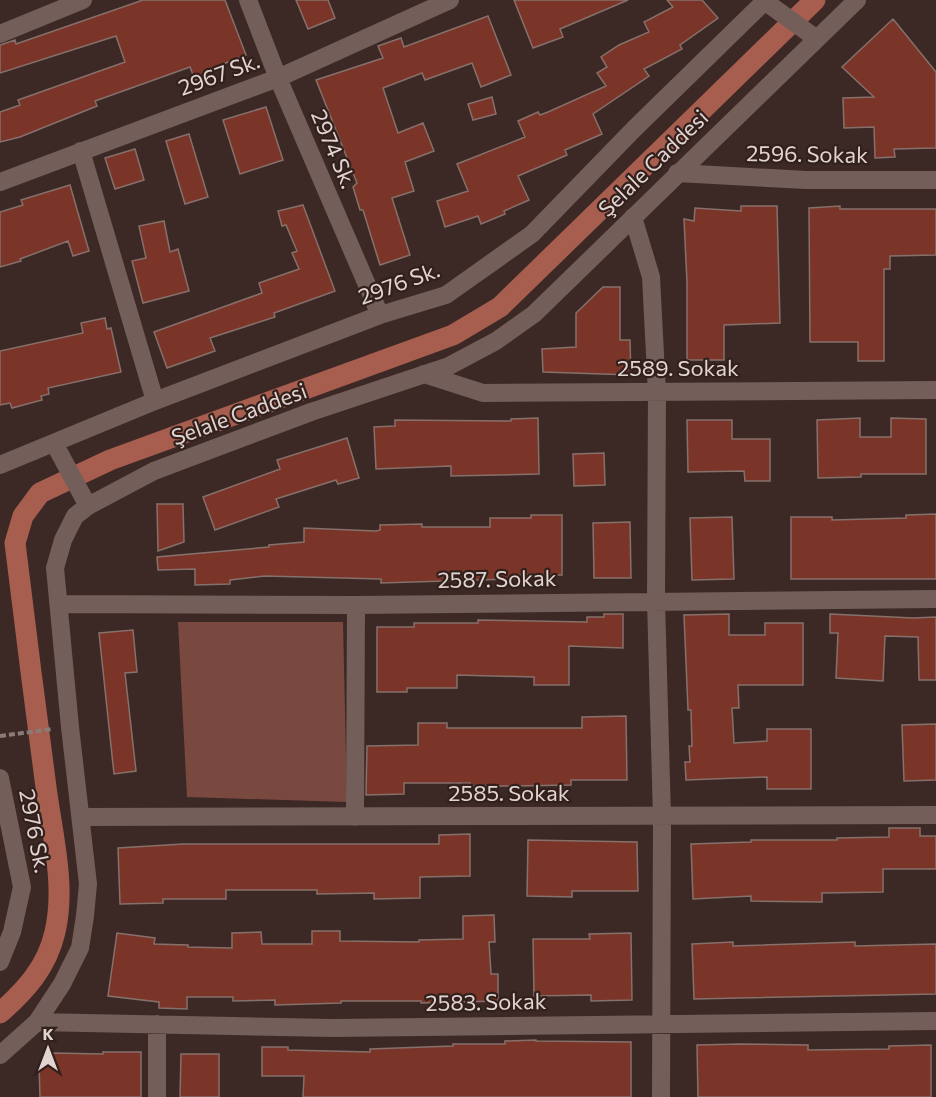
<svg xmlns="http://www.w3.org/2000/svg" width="936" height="1097" font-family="Commissioner,sans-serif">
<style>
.green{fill:#794940}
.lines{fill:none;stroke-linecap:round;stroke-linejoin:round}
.canal{stroke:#a85e4f;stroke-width:21}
.building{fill:#7b3528;stroke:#86706b;stroke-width:1.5}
.path{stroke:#8b7b77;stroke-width:4;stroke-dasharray:6 3;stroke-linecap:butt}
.minor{stroke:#735e59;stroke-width:18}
.labels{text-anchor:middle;stroke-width:4.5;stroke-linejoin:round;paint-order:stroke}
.street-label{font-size:22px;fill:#e1d4d1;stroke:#32201c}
</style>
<rect width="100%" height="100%" fill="#3c2925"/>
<path class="green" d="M 178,622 L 343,622 L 347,802 L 187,797 Z"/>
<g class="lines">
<path class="canal" d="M 0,1013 C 26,990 47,967 55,932 C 66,885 52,834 46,787 C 35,706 25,624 15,543 L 23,516 L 40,493 L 110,460 L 453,335 L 500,307 L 815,0"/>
</g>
<path class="building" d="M 143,0 L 225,0 L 246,55 L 208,70 L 210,75 L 195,80 L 190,67 L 95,101 L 97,106 L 20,137 L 0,142 L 0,112 L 20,105 L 18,100 L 125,62 L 116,36 L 0,73 L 0,45 L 15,40 L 16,44 Z
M 296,0 L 328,0 L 335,18 L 308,29 Z
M 514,0 L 628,0 L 560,29 L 563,37 L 533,48 Z
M 667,0 L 702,0 L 718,18 L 680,45 L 682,49 L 644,69 L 649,76 L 593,114 L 602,134 L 565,150 L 567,155 L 518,176 L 529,200 L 504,211 L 505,214 L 481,224 L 478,216 L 445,227 L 437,201 L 468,191 L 457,164 L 525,137 L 518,121 L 538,112 L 540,115 L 548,112 L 606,86 L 597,73 L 607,67 L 601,57 L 619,45 L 649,32 L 644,22 L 673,7 Z
M 488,16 L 511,75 L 481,87 L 472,63 L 425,80 L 422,73 L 383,88 L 398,133 L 423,123 L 434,151 L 405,162 L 414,191 L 392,198 L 410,255 L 380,265 L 363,210 L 360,210 L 353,187 L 357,183 L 316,80 L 383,58 L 378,46 L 401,38 L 404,47 Z
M 893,19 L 936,72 L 936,148 L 894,149 L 895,157 L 875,158 L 874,127 L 844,128 L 843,98 L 874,97 L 842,67 Z
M 492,97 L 496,114 L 473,120 L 468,104 Z
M 266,107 L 283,160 L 240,174 L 223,120 Z
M 189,134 L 208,197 L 185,204 L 166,141 Z
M 135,149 L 144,180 L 115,189 L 105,158 Z
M 70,185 L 89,251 L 73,256 L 68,241 L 20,259 L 21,261 L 0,267 L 0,212 L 23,205 L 21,200 Z
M 303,205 L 335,291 L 274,313 L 275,317 L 210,338 L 215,351 L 167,368 L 154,332 L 262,293 L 259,283 L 299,269 L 292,253 L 297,251 L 286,225 L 282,226 L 278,211 Z
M 741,206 L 777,206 L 780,323 L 724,325 L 724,360 L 687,360 L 687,283 L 684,219 L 694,221 L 695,208 L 741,211 Z
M 840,206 L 840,209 L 936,209 L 936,255 L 890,256 L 890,269 L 884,269 L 884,361 L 858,361 L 858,342 L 810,342 L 809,208 Z
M 164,221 L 170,252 L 178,249 L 189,291 L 143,303 L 132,261 L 146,258 L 139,226 Z
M 603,287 L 620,287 L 620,340 L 630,340 L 631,375 L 543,372 L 542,349 L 576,347 L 576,313 Z
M 105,318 L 107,329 L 111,328 L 121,372 L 48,388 L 49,394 L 41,396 L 42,400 L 12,408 L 10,403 L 0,405 L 0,351 L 83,333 L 81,323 Z
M 538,418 L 539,474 L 451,476 L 451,466 L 376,469 L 374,427 L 395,426 L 395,420 L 511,421 L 511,419 Z
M 860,418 L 860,437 L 891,437 L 891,418 L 926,419 L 926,474 L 861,474 L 861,477 L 818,478 L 817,420 Z
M 687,420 L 732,420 L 732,439 L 770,439 L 770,481 L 745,481 L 744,471 L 688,472 Z
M 347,438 L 359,478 L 338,484 L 336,480 L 276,499 L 279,507 L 215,530 L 203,497 L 280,469 L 277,460 Z
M 604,453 L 605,485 L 574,486 L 573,454 Z
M 157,504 L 183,504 L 184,542 L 158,551 Z
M 936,514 L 936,579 L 791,579 L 791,517 L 832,517 L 832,520 L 906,518 L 906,515 Z
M 531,515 L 562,515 L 562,575 L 514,575 L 514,579 L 381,583 L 381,579 L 265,576 L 230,580 L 230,584 L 195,585 L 195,569 L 158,570 L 157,557 L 269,547 L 269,545 L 304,542 L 304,528 L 376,531 L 380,530 L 380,525 L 422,524 L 422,527 L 490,527 L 490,518 L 531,518 Z
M 732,517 L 734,579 L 692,580 L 690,518 Z
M 630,522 L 631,578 L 594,578 L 593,523 Z
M 604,614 L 623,614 L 623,648 L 569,646 L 569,685 L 534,685 L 534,677 L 457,675 L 457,688 L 407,688 L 407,692 L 377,692 L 377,627 L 414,627 L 414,623 L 478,623 L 478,620 L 587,622 L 587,617 L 604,617 Z
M 729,614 L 729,635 L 765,635 L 765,623 L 803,623 L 803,685 L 738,685 L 739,708 L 732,708 L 734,743 L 767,741 L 767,729 L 811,729 L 811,789 L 767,789 L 767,777 L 686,780 L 685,762 L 690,762 L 689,746 L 692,746 L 691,710 L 688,710 L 684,615 Z
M 830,614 L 913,618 L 936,617 L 936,680 L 919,680 L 918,637 L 885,636 L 883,681 L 836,678 L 838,633 L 830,633 Z
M 133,630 L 137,672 L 125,673 L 136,771 L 114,774 L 99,633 Z
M 626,716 L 627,780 L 571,780 L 571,785 L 512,786 L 470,786 L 470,783 L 404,783 L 404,794 L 366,795 L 367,746 L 418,745 L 418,723 L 447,723 L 447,728 L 582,728 L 582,717 Z
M 936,724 L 936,780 L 904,781 L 902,725 Z
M 889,828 L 920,828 L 920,836 L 936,836 L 936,869 L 883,869 L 883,892 L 822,893 L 822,902 L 751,901 L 751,896 L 693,899 L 691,844 L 751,842 L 751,840 L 837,840 L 837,838 L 889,837 Z
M 470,834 L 470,876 L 420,877 L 420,898 L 374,899 L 374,893 L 317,894 L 317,890 L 226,890 L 226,899 L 163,899 L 163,903 L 120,904 L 118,848 L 183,844 L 439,844 L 439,835 Z
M 528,840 L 637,842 L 638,891 L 572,891 L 572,897 L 527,896 Z
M 494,915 L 495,942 L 489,942 L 491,974 L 498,974 L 498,1001 L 421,1003 L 421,1001 L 341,1001 L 341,1003 L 275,1005 L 275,1000 L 233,1001 L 233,997 L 187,997 L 187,1009 L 159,1008 L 159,1002 L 108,996 L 117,933 L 155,938 L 154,944 L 188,945 L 188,947 L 232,948 L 232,933 L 261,932 L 262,944 L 312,944 L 312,931 L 340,931 L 340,941 L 419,942 L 419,940 L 463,939 L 463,916 Z
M 631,933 L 632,1000 L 591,1001 L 591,995 L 534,996 L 533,939 L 590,939 L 589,934 Z
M 733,942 L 733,946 L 855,942 L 855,946 L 936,944 L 936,994 L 694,999 L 692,944 Z
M 536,1040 L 536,1041 L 631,1042 L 631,1097 L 303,1097 L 304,1076 L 262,1076 L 262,1047 L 288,1047 L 288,1050 L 370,1052 L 370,1049 L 453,1046 L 453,1044 L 505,1044 L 505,1041 Z
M 741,1044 L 808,1045 L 808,1050 L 889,1049 L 889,1046 L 931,1045 L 931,1097 L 698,1097 L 697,1045 Z
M 103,1052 L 141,1052 L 141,1097 L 40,1097 L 39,1065 L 53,1053 L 103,1054 Z
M 181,1054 L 219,1054 L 219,1097 L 180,1097 Z"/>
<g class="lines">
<path class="path" d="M 0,736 L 53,729"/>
<path class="minor" d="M 248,0 L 278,78 L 380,315
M 763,0 L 817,39
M 0,34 L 83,0
M 81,151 L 155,401
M 677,173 L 806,180 L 936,180
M 0,182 L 278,78 L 450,0
M 633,217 L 651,277 L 657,393 L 656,601 L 662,817 L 661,1097
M 424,374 L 483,393 L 936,390
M 54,443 L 88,506
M 0,465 L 155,401 L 380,315 L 446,295 L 532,234 L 634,129 L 765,1
M 59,604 L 356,605 L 936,599
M 0,778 L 22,887 L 12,932 L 0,962
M 81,817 L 936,815
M 355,817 L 356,605
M 37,1022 L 333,1028 L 936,1021
M 157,1024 L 157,1097
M 0,1055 L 37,1022 L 62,984 L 80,948 L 85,916 L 88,884 L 70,727 L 55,568 L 63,540 L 75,516 L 88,506 L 154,471 L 311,412 L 449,366 L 496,341 L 534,314 L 857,0"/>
</g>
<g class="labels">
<g class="street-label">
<text transform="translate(219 74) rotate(-20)" y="8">2967 Sk.</text>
<text transform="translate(334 149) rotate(67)" y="8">2974 Sk.</text>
<text transform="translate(807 154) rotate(1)" y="8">2596. Sokak</text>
<text transform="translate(653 163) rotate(-44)" y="8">Şelale Caddesi</text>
<text transform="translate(399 283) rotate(-20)" y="8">2976 Sk.</text>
<text x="678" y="376">2589. Sokak</text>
<text transform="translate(239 414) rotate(-20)" y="8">Şelale Caddesi</text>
<text transform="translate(497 579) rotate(-1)" y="8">2587. Sokak</text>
<text x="509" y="801">2585. Sokak</text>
<text transform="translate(35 831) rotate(79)" y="8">2976 Sk.</text>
<text transform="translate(486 1002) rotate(-1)" y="8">2583. Sokak</text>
</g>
</g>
<g transform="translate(48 1049)" stroke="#32201c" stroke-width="4.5" paint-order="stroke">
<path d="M0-4.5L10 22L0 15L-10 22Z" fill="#e1d4d1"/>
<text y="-9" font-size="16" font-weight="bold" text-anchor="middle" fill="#e1d4d1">K</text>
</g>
</svg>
